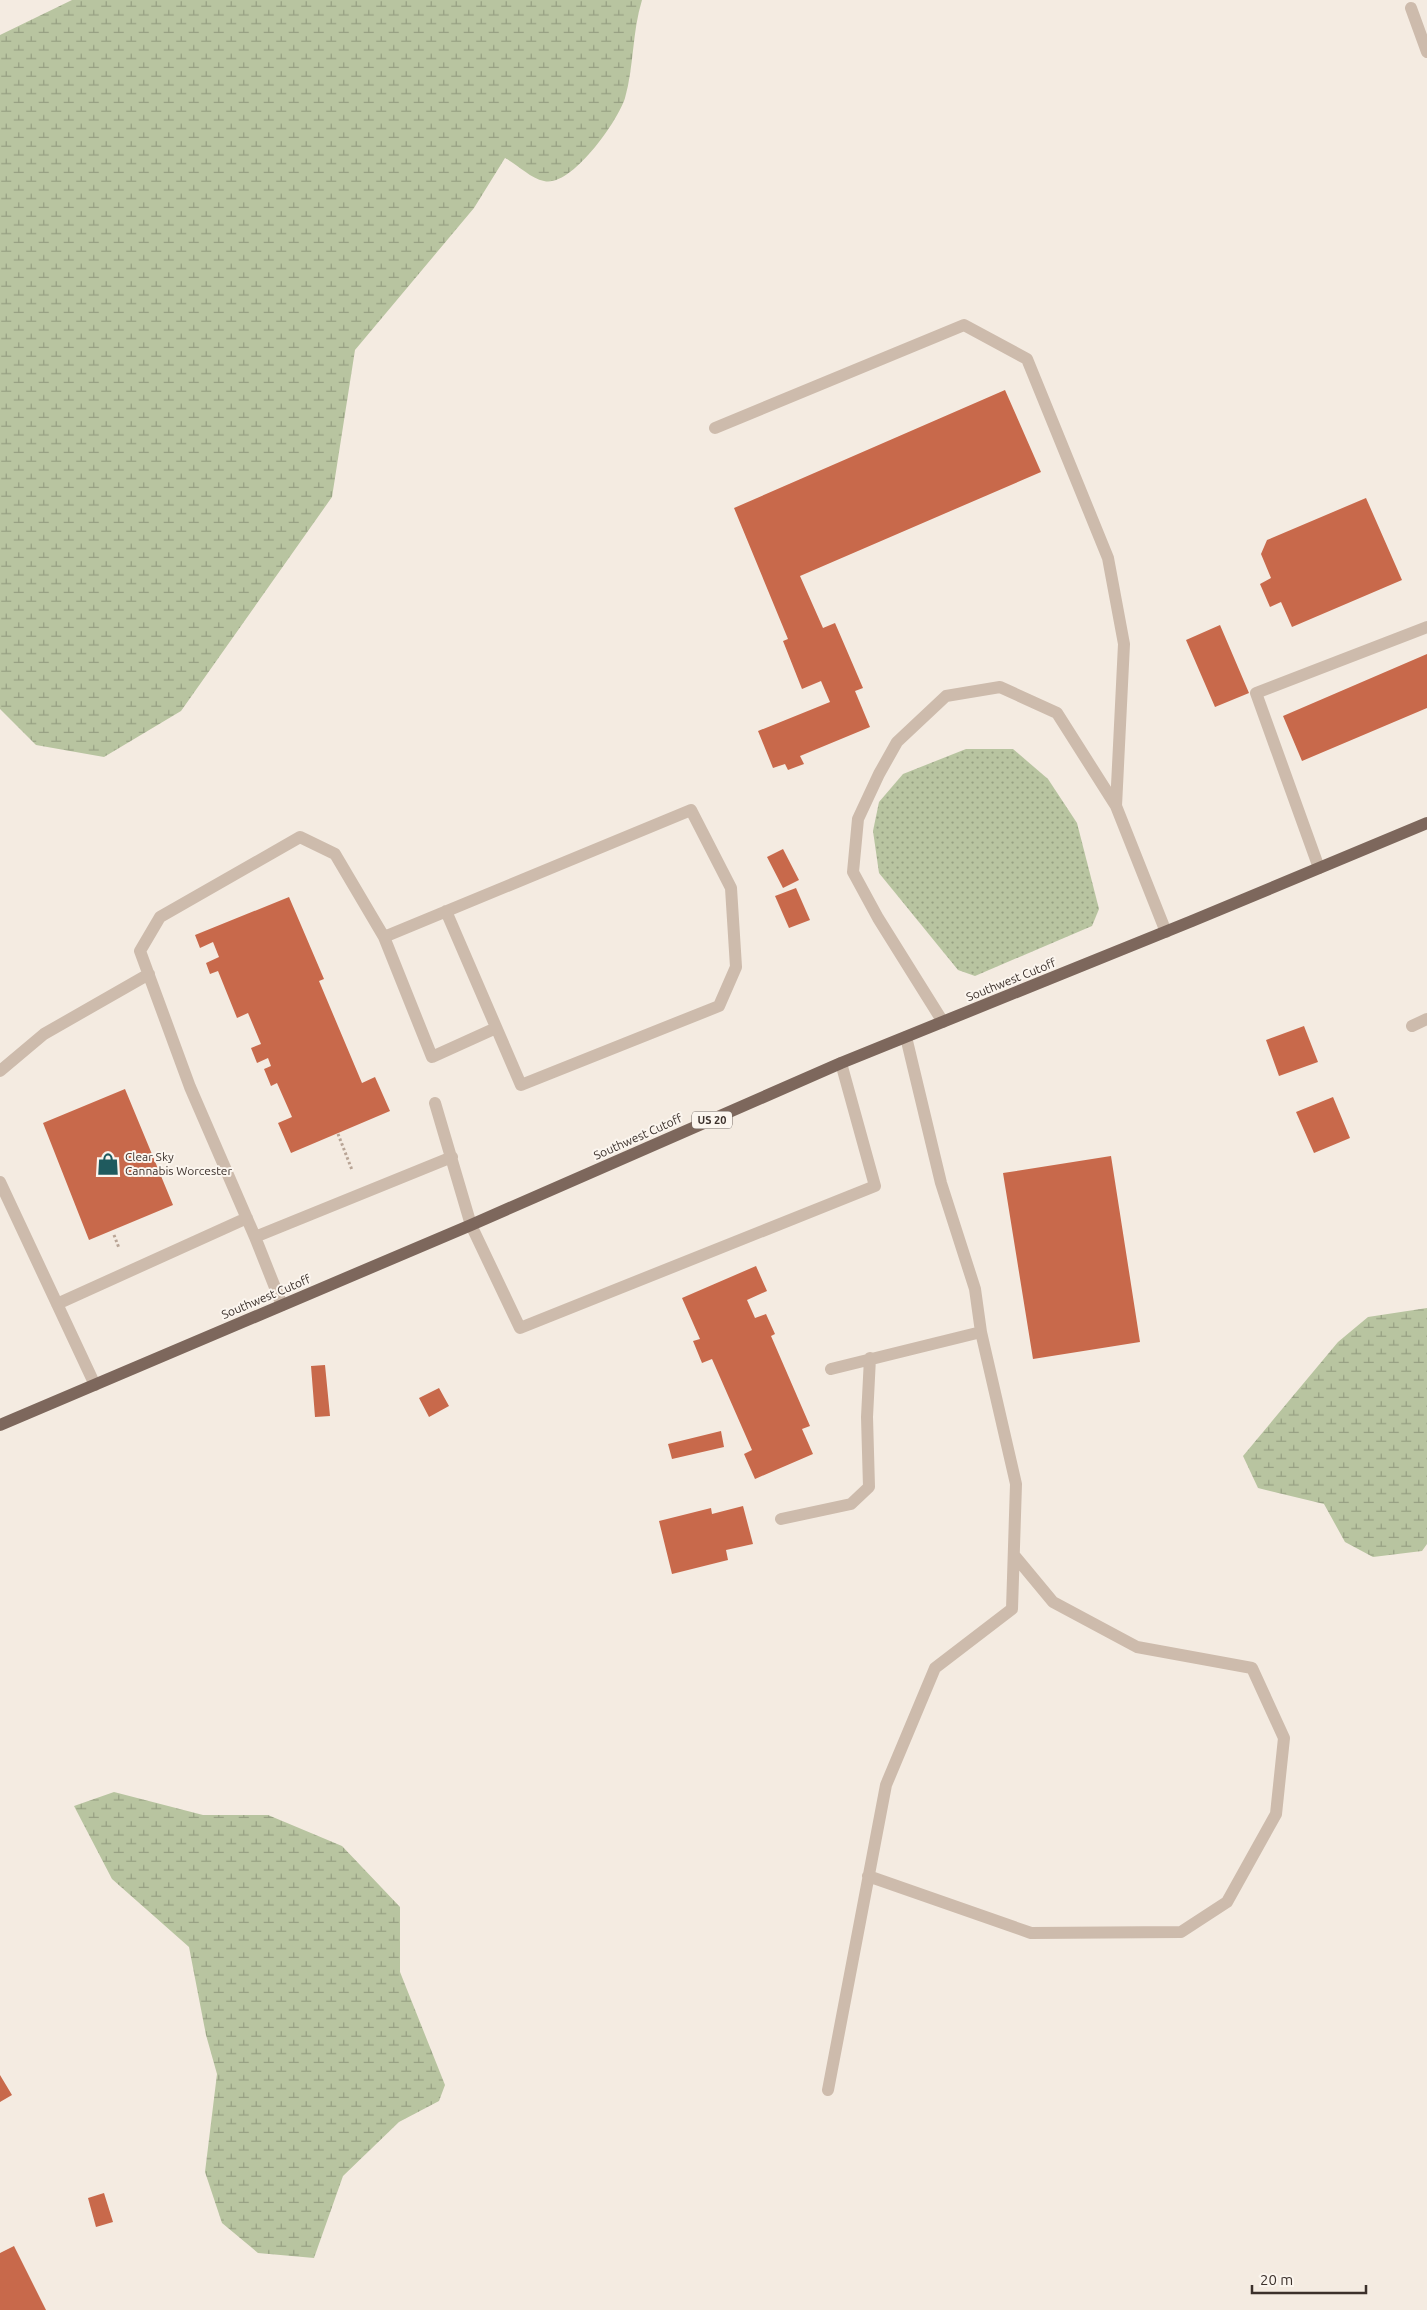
<svg xmlns="http://www.w3.org/2000/svg" width="1427" height="2310" font-family="Ubuntu,sans-serif">
<style>
.grass{fill:url(#grass-dots)}
.wetland{fill:url(#wetland-marsh)}
.building{fill:#c8694b}
.lines{fill:none;stroke-linecap:round;stroke-linejoin:round}
.path{stroke:#b9a596;stroke-width:3;stroke-dasharray:2.5 2.5;stroke-linecap:butt}
.lane{stroke:#cdbbac;stroke-width:12}
.primary{stroke:#7d675c;stroke-width:12}
.labels{text-anchor:middle;stroke-width:4;stroke-linejoin:round;paint-order:stroke}
.shield{fill:#fbf5ee;stroke:#756b66;stroke-width:1}
.shield-label{font-size:11px;font-weight:bold;fill:#3b302b}
.street-label{font-size:12px;fill:#3b302b;stroke:#fbf5ee}
.poi-label{font-size:12px;fill:#3b302b;stroke:#fbf5ee;text-anchor:start}
</style>
<defs>
<pattern id="grass-dots" width="8" height="8" patternUnits="userSpaceOnUse" patternTransform="scale(1.25)"><rect width="8" height="8" fill="#b8c4a0"/><path d="M2 2h.1M6 6h.1" fill="none" stroke="#97a083" stroke-width="1.8" stroke-linecap="round"/></pattern>
<pattern id="wetland-marsh" width="20" height="14" patternUnits="userSpaceOnUse" patternTransform="scale(1.25)"><rect width="20" height="14" fill="#b8c4a0"/><path d="M1 5h8M5 5V1M11 12h8M15 12V8" fill="none" stroke="#97a083"/></pattern>
</defs>
<rect width="100%" height="100%" fill="#f4ebe1"/>
<path class="grass" d="M 966,749 L 1013,749 L 1048,779 L 1077,823 L 1099,909 L 1092,926 L 975,976 L 958,970 L 879,873 L 873,831 L 879,802 L 903,774 Z"/>
<path class="wetland" d="M 72,0 L 642,0 C 632,32 634,67 625,98 C 618,121 571,188 544,181 C 530,178 517,164 505,158 L 474,208 L 355,350 L 332,497 L 181,711 L 104,757 L 36,745 L 0,709 L 0,35 Z
M 1427,1308 L 1427,1544 L 1422,1551 L 1373,1557 L 1345,1542 L 1324,1504 L 1258,1488 L 1243,1456 L 1338,1342 L 1368,1317 Z
M 114,1792 L 203,1815 L 268,1815 L 342,1846 L 400,1907 L 400,1972 L 445,2085 L 439,2101 L 399,2122 L 343,2176 L 314,2258 L 258,2253 L 222,2223 L 205,2172 L 217,2074 L 206,2035 L 189,1947 L 112,1879 L 74,1806 Z"/>
<path class="building" d="M 1005,390 L 1041,472 L 800,576 L 823,628 L 835,623 L 863,688 L 855,691 L 870,727 L 800,756 L 804,764 L 788,770 L 785,764 L 773,768 L 758,731 L 830,702 L 821,681 L 802,689 L 783,641 L 788,639 L 734,508 Z
M 1366,498 L 1402,580 L 1292,627 L 1281,602 L 1270,607 L 1260,584 L 1271,578 L 1261,554 L 1267,540 Z
M 1220,625 L 1249,693 L 1215,707 L 1186,640 Z
M 1427,654 L 1427,708 L 1302,761 L 1283,716 Z
M 783,849 L 799,880 L 783,888 L 767,857 Z
M 796,888 L 810,920 L 789,928 L 775,896 Z
M 289,897 L 324,979 L 319,981 L 362,1083 L 375,1077 L 390,1111 L 291,1153 L 278,1123 L 292,1117 L 277,1083 L 271,1086 L 264,1069 L 271,1066 L 268,1058 L 257,1063 L 251,1048 L 261,1044 L 248,1013 L 237,1018 L 218,971 L 210,974 L 206,963 L 219,957 L 213,942 L 200,948 L 195,935 Z
M 1304,1026 L 1318,1062 L 1279,1076 L 1266,1040 Z
M 125,1089 L 173,1205 L 89,1240 L 43,1123 Z
M 1333,1097 L 1350,1138 L 1314,1153 L 1296,1112 Z
M 1111,1156 L 1140,1342 L 1033,1359 L 1003,1173 Z
M 756,1266 L 767,1291 L 747,1300 L 755,1318 L 766,1314 L 775,1334 L 771,1336 L 810,1426 L 802,1429 L 813,1454 L 755,1479 L 744,1454 L 752,1450 L 712,1359 L 702,1363 L 693,1341 L 700,1339 L 682,1298 Z
M 325,1365 L 330,1416 L 315,1417 L 311,1366 Z
M 439,1388 L 449,1406 L 429,1417 L 419,1398 Z
M 721,1431 L 724,1447 L 672,1459 L 668,1444 Z
M 743,1506 L 753,1544 L 726,1550 L 728,1560 L 672,1574 L 659,1521 L 711,1508 L 712,1514 Z
M 0,2075 L 12,2095 L 0,2102 Z
M 104,2193 L 113,2222 L 96,2227 L 88,2198 Z
M 14,2246 L 46,2310 L 0,2310 L 0,2253 Z"/>
<g class="lines">
<path class="path" d="M 338,1134 L 352,1170
M 114,1235 L 119,1248"/>
<path class="lane" d="M 1411,8 L 1427,52
M 715,428 L 964,325 L 1027,359 L 1108,558 L 1124,644 L 1116,806
M 1319,868 L 1256,693 L 1427,627
M 446,911 L 521,1085 L 719,1006 L 736,967 L 731,888 L 691,810 L 384,937 L 335,854 L 300,837 L 160,917 L 140,951 L 190,1087 L 255,1237 L 452,1157
M 384,937 L 432,1057 L 496,1028
M 943,1022 L 878,918 L 853,872 L 858,819 L 879,774 L 897,742 L 946,696 L 1000,687 L 1057,713 L 1116,806 L 1166,932
M 1412,1026 L 1427,1019
M 0,1071 L 44,1034 L 149,974
M 435,1103 L 471,1225 L 520,1328 L 875,1186 L 841,1063
M 0,1182 L 95,1385
M 255,1237 L 282,1305
M 57,1304 L 247,1218
M 831,1369 L 981,1332 L 975,1289 L 941,1183 L 906,1037
M 781,1519 L 851,1504 L 869,1487 L 867,1417 L 870,1358
M 868,1876 L 1031,1933 L 1181,1932 L 1227,1902 L 1276,1814 L 1284,1738 L 1252,1668 L 1137,1647 L 1053,1602 L 1014,1555
M 828,2090 L 886,1785 L 935,1668 L 1012,1609 L 1016,1484 L 981,1332"/>
<path class="primary" d="M 0,1425 L 471,1225 L 841,1063 L 1192,921 L 1427,823"/>
</g>
<defs>
<symbol id="shop-bare" viewBox="-9 -9 18 18"><path d="M-5-2.5h2.3a2.7 3.5 0 0 1 5.4 0H5L5.5 6h-11ZM-1.5-2.5h3a1.5 2.3 0 0 0-3 0Z" fill="#1f5a5e" stroke="#fbf5ee" stroke-width="2.5" paint-order="stroke"/></symbol>
</defs>
<g fill-rule="evenodd">
<use href="#shop-bare" x="92" y="1148" width="32" height="32"/>
</g>
<g class="labels">
<rect class="shield" x="692" y="1111.5" width="40" height="17" rx="4"/>
<g class="shield-label">
<text x="712" y="1124">US 20</text>
</g>
<g class="street-label">
<text transform="translate(1011 980) rotate(-22)" y="4">Southwest Cutoff</text>
<text transform="translate(638 1137) rotate(-24)" y="4">Southwest Cutoff</text>
<text transform="translate(266 1297) rotate(-23)" y="4">Southwest Cutoff</text>
</g>
<g class="poi-label">
<text x="125" y="1161">Clear Sky<tspan x="125" dy="14">Cannabis Worcester</tspan></text>
</g>
</g>
<path d="M1252 2285v8h114v-8" fill="none" stroke="#3b302b" stroke-width="2.5"/>
<text x="1260" y="2285" font-size="15" fill="#3b302b" stroke="#fbf5ee" stroke-width="4" paint-order="stroke">20 m</text>
</svg>
